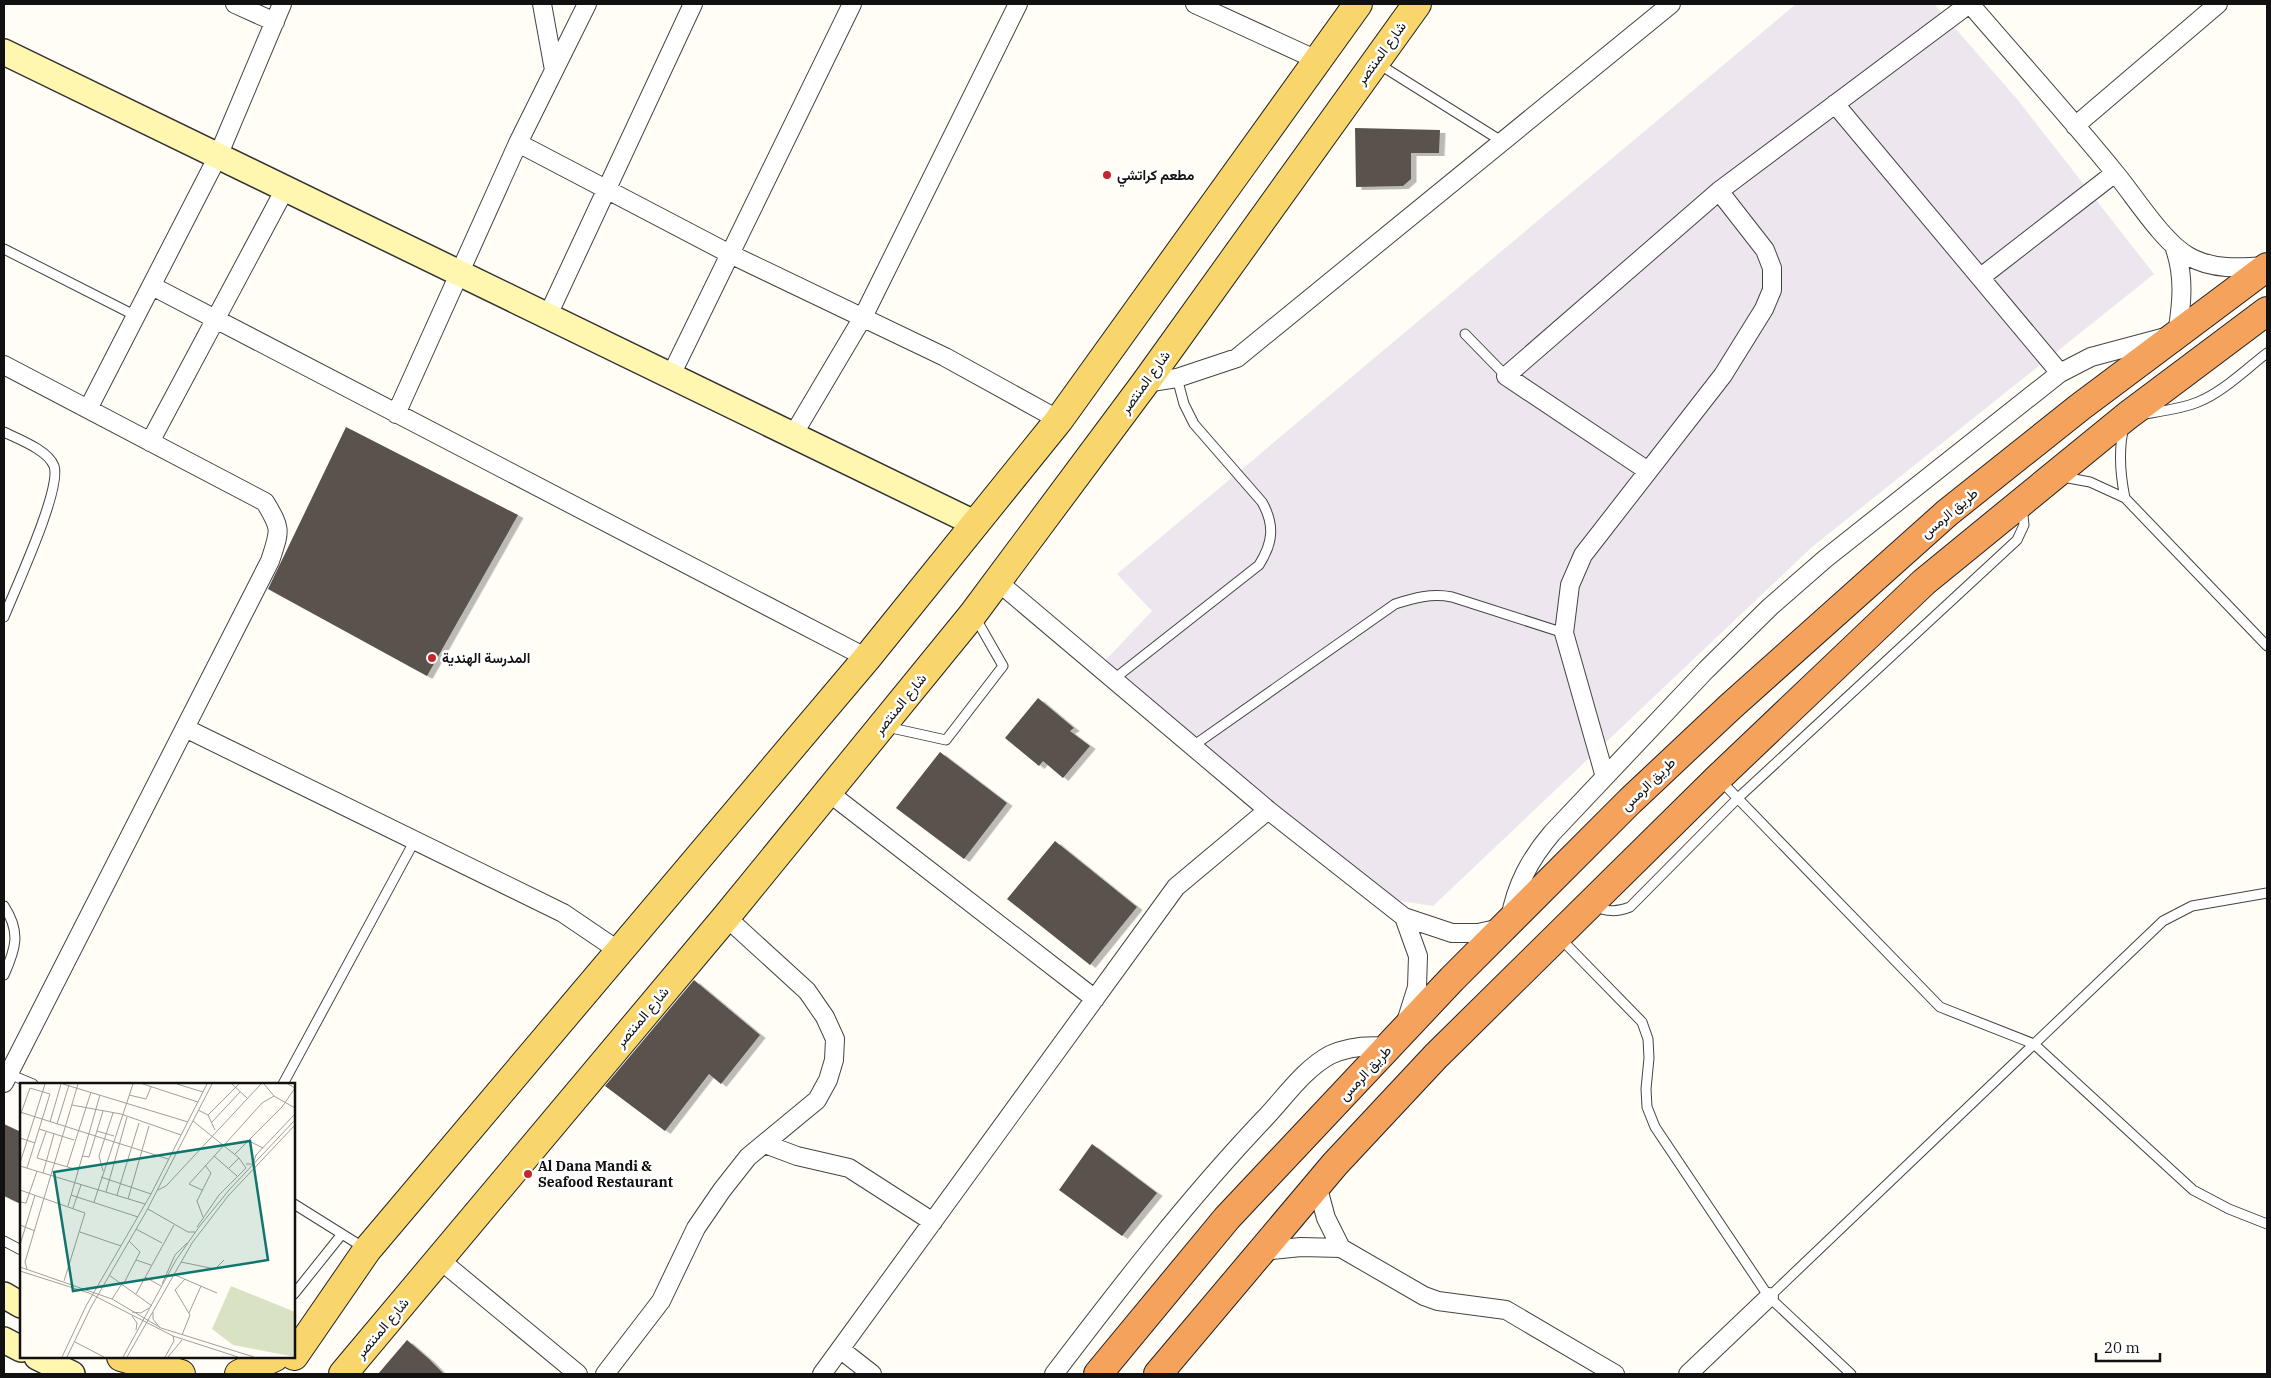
<svg xmlns="http://www.w3.org/2000/svg" width="2271" height="1378" font-family="'IBM Plex Serif',Vazirmatn,serif">
<style>
.industrial{fill:#eee6ef}
.building{fill:#5a524d;filter:url(#shadow)}
.lines{fill:none;stroke-linecap:round;stroke-linejoin:round}
.lane-casing{stroke:#444;stroke-width:11}
.street-casing{stroke:#444;stroke-width:20}
.secondary-casing{stroke:#333;stroke-width:28}
.primary-casing{stroke:#222;stroke-width:30}
.highway-casing{stroke:#222;stroke-width:30}
.lane{stroke:#fff;stroke-width:9}
.street{stroke:#fff;stroke-width:18}
.secondary{stroke:#fff6b0;stroke-width:25}
.primary{stroke:#f9d66b;stroke-width:28}
.highway{stroke:#f5a25d;stroke-width:28}
.poi-dot{fill:#c4262e;stroke:#fff;stroke-width:2}
.labels{text-anchor:middle;stroke-width:5;stroke-linejoin:round;paint-order:stroke}
.street-label{font-size:14px;fill:#111;stroke:#fff}
.poi-label{font-size:14px;font-weight:bold;fill:#111;stroke:#fff;text-anchor:start}
.inset-road{fill:none;stroke:#a09f9a;stroke-width:1}
.view{fill:#0f766e;fill-opacity:0.15;stroke:#0f766e;stroke-width:2.5}
.inset-edge{fill:none;stroke:#111;stroke-width:2.5}
</style>
<defs>
<filter id="shadow"><feDropShadow dx="5.5" dy="3" stdDeviation="0" flood-color="#0004"/></filter>
</defs>
<rect width="100%" height="100%" fill="#fffdf5"/>
<path class="industrial" d="M 1796,4 L 1934,4 L 2017,99 L 2154,274 L 1812,547 L 1433,906 L 1388,899 L 1101,665 L 1152,611 L 1117,574 Z"/>
<path class="building" d="M 1355,128 L 1440,130 L 1439,153 L 1411,153 L 1411,179 L 1403,186 L 1356,187 Z
M 346,427 L 518,515 L 427,676 L 268,589 Z
M 1038,698 L 1074,728 L 1070,731 L 1090,746 L 1063,778 L 1043,761 L 1039,766 L 1005,738 Z
M 940,752 L 1007,803 L 964,859 L 896,808 Z
M 1055,841 L 1137,907 L 1090,965 L 1007,899 Z
M 694,980 L 760,1035 L 721,1084 L 709,1074 L 665,1131 L 605,1086 Z
M 4,1124 L 21,1132 L 21,1204 L 4,1196 Z
M 1092,1144 L 1157,1193 L 1122,1236 L 1059,1190 Z
M 407,1340 L 429,1359 L 444,1374 L 378,1374 Z"/>
<g class="lines">
<defs>
<path id="lane" d="M 1377,63 L 1503,142
M 4,249 L 136,316
M 1465,334 L 1506,376
M 2144,414 C 2162,411 2181,409 2198,402 C 2223,392 2246,369 2267,353
M 2124,426 C 2118,451 2120,474 2125,498
M 4,432 C 18,439 48,450 54,466 C 62,489 15,589 4,617
M 2063,477 L 2090,482 L 2125,498 L 2267,646
M 1114,679 L 1259,565 C 1273,543 1275,525 1262,502 L 1194,424 L 1184,404 L 1177,378
M 887,727 L 946,740 L 1003,666 L 975,617
M 1193,746 L 1395,604 C 1414,598 1431,593 1452,597 L 1564,633
M 1720,780 L 1940,1007 L 2034,1044 L 2193,1190 L 2229,1209 L 2267,1224
M 4,906 C 21,932 16,948 4,975
M 1594,906 C 1607,912 1617,912 1630,907 L 1738,798 L 2017,540 L 2024,525 L 2022,506
M 1560,938 L 1642,1022 L 1648,1039 L 1649,1058 L 1646,1089 L 1647,1107 L 1655,1127 L 1769,1297 L 1851,1374
M 9,1074 L 33,1084
M 283,1084 L 415,840
M 294,1204 L 366,1249
M 4,1241 L 21,1250
M 294,1294 L 342,1234
M 1769,1297 L 2163,921 L 2192,906 L 2267,893"/>
<path id="street" d="M 235,4 L 275,22
M 542,4 L 554,70
M 1195,4 L 1317,60
M 1970,4 C 2018,60 2069,116 2116,174 C 2135,197 2163,242 2188,256 C 2212,270 2240,268 2266,266
M 1835,104 L 2060,373
M 2075,126 L 2218,4
M 518,143 L 730,254 L 945,357 L 1059,420
M 1981,277 L 2115,173
M 152,286 L 867,658
M 548,315 L 693,4
M 4,365 L 265,502 C 282,530 280,530 270,561 L 4,1083
M 671,375 L 852,4
M 1145,383 L 1177,378 L 1237,358 L 1671,4
M 88,409 L 218,156 L 282,4
M 396,414 L 518,143 L 587,4
M 793,435 L 863,317 L 1018,4
M 150,442 L 285,189
M 1648,471 L 1506,376 L 1719,191 L 1969,4
M 997,581 L 1268,810 L 1404,917 L 1452,933 L 1478,933 L 1501,928
M 185,728 L 563,913 L 619,951
M 1605,777 L 1564,633 L 1570,585 L 1583,555 L 1723,375 L 1764,309 L 1772,290 L 1772,268 L 1765,250 L 1719,191
M 828,792 L 1095,999
M 1404,917 L 1418,956 L 1417,987 L 1406,1022
M 1510,919 C 1516,885 1530,859 1552,833 L 1706,670 L 1770,607 L 1825,559 L 2060,373 L 2091,357 L 2177,334 C 2182,303 2185,276 2174,246
M 765,1144 L 797,1156 L 849,1168 L 933,1222
M 1317,1185 L 1326,1218 L 1341,1248
M 1261,1251 L 1301,1247 L 1341,1248 L 1424,1296 L 1438,1301 L 1506,1310 L 1615,1374
M 440,1260 L 578,1374
M 840,1349 L 872,1374
M 605,1374 L 661,1301 L 696,1228 L 722,1190 L 748,1157 L 817,1100 L 828,1080 L 834,1060 L 835,1039 L 825,1017 L 807,991 L 726,917
M 822,1374 L 1176,887 L 1268,810
M 1054,1374 C 1121,1286 1189,1198 1265,1118 C 1285,1097 1304,1069 1330,1055 C 1349,1046 1369,1045 1389,1047
M 1688,1374 L 1769,1297"/>
<path id="secondary" d="M 4,52 L 976,524
M 4,1295 L 21,1305
M 4,1340 L 21,1349
M 37,1357 L 72,1374"/>
<path id="primary" d="M 294,1356 L 367,1250 L 867,658 L 1059,420 L 1358,4
M 121,1357 L 181,1374
M 239,1374 L 275,1357
M 343,1374 L 726,917 L 973,614 L 1145,383 L 1417,4"/>
<path id="highway" d="M 1098,1374 L 1227,1218 L 1452,979 L 1630,801 L 1730,707 L 1947,513 L 2080,407 L 2267,267
M 1158,1374 L 1335,1164 L 1436,1056 L 1718,778 L 1924,582 L 2127,416 L 2267,311"/>
</defs>
<use href="#lane" class="lane-casing"/>
<use href="#street" class="street-casing"/>
<use href="#secondary" class="secondary-casing"/>
<use href="#primary" class="primary-casing"/>
<use href="#highway" class="highway-casing"/>
<use href="#lane" class="lane"/>
<use href="#street" class="street"/>
<use href="#secondary" class="secondary"/>
<use href="#primary" class="primary"/>
<use href="#highway" class="highway"/>
</g>
<g class="poi-dot">
<circle cx="1107" cy="175" r="5"/>
<circle cx="432" cy="658" r="5"/>
<circle cx="528" cy="1174" r="5"/>
</g>
<g class="labels">
<g class="street-label">
<text transform="translate(1381 53) rotate(-54)" y="5">شارع المنتصر</text>
<text transform="translate(1145 382) rotate(-54)" y="5">شارع المنتصر</text>
<text transform="translate(1949 513) rotate(-40)" y="5">طريق الرمس</text>
<text transform="translate(900 704) rotate(-51)" y="5">شارع المنتصر</text>
<text transform="translate(1648 784) rotate(-44)" y="5">طريق الرمس</text>
<text transform="translate(642 1017) rotate(-50)" y="5">شارع المنتصر</text>
<text transform="translate(1365 1073) rotate(-47)" y="5">طريق الرمس</text>
<text transform="translate(382 1328) rotate(-50)" y="5">شارع المنتصر</text>
</g>
<g class="poi-label">
<text x="1117" y="180">مطعم كراتشي</text>
<text x="442" y="663">المدرسة الهندية</text>
<text x="538" y="1171">Al Dana Mandi &amp;<tspan x="538" dy="16">Seafood Restaurant</tspan></text>
</g>
</g>
<g transform="translate(20 1083)">
<rect width="275" height="275" fill="#fffdf5"/>
<path d="M 211,203 L 275,229 L 275,274 L 213,262 L 192,246 Z" fill="#d9e3c4"/>
<path class="inset-road" d="M 43,1 L 168,39M 123,1 L 178,19M 157,1 L 183,9M 212,1 L 227,15M 244,1 L 254,13 L 275,25M 109,12 L 126,16 L 131,4M 52,22 L 101,31 L 161,52M 178,27 L 188,32 L 195,47M 0,29 L 148,76M 188,32 L 219,1M 0,33 L 10,5 L 30,11 L 7,85M 173,38 L 219,75 L 226,85 L 199,112 L 177,144M 30,39 L 41,1M 192,39 L 220,9M 37,41 L 49,2M 19,46 L 54,57M 77,48 L 94,53M 26,49 L 17,75 L 58,87M 0,55 L 15,60M 227,57 L 243,65M 215,71 L 262,24 L 275,5 L 268,1M 62,73 L 69,74 L 83,28M 194,73 L 217,93M 0,80 L 25,1M 226,81 L 233,81 L 236,72 L 275,31M 0,83 L 125,121M 47,84 L 71,9M 208,86 L 219,75M 83,88 L 79,73 L 93,30M 23,90 L 34,51M 81,94 L 131,111M 0,107 L 65,130 L 44,198M 138,107 L 146,103 L 241,1M 182,107 L 169,101 L 242,20 L 254,13M 86,109 L 107,34M 51,112 L 118,134M 97,112 L 119,40M 108,116 L 129,43M 0,119 L 6,120 L 17,88M 74,119 L 113,1M 48,123 L 80,12M 53,125 L 61,102M 128,126 L 168,149 L 175,149M 183,134 L 177,118 L 191,90 L 185,82M 0,142 L 15,148M 116,146 L 142,160M 60,149 L 101,163M 0,162 L 15,112M 116,177 L 131,182M 161,179 L 195,186 L 204,177M 0,184 L 92,216 L 141,245 L 234,274M 7,186 L 5,179 L 58,1M 0,188 L 69,210 L 153,253 L 218,274M 89,192 L 132,223M 155,192 L 197,210M 125,194 L 141,203M 104,200 L 120,169 L 109,158M 142,201 L 155,172 L 167,160M 116,211 L 154,142M 92,216 L 103,199M 112,229 L 121,230 L 129,225M 133,229 L 133,236 L 140,245M 169,230 L 181,203M 112,233 L 117,240 L 116,247M 162,252 L 170,232 L 155,207 L 165,196M 55,259 L 84,274M 42,274 L 66,223 L 131,111 L 187,1M 47,274 L 71,224 L 126,129 L 192,1M 103,274 L 156,177 L 179,144 L 209,107 L 275,37M 107,274 L 172,160 L 208,113 L 275,42M 145,274 L 154,258 L 153,253M 148,274 L 162,257"/>
<path class="view" d="M 230,58 L 248,177 L 53,208 L 34,89 Z"/>
<rect width="275" height="275" class="inset-edge"/>
</g>
<rect width="2271" height="1378" fill="none" stroke="#111111" stroke-width="10"/>
<path d="M2096 1353v8h64v-8" fill="none" stroke="#111111" stroke-width="2.5"/>
<text x="2104" y="1353" font-size="15" fill="#111111" stroke="#ffffff" stroke-width="4" paint-order="stroke">20 m</text>
</svg>
